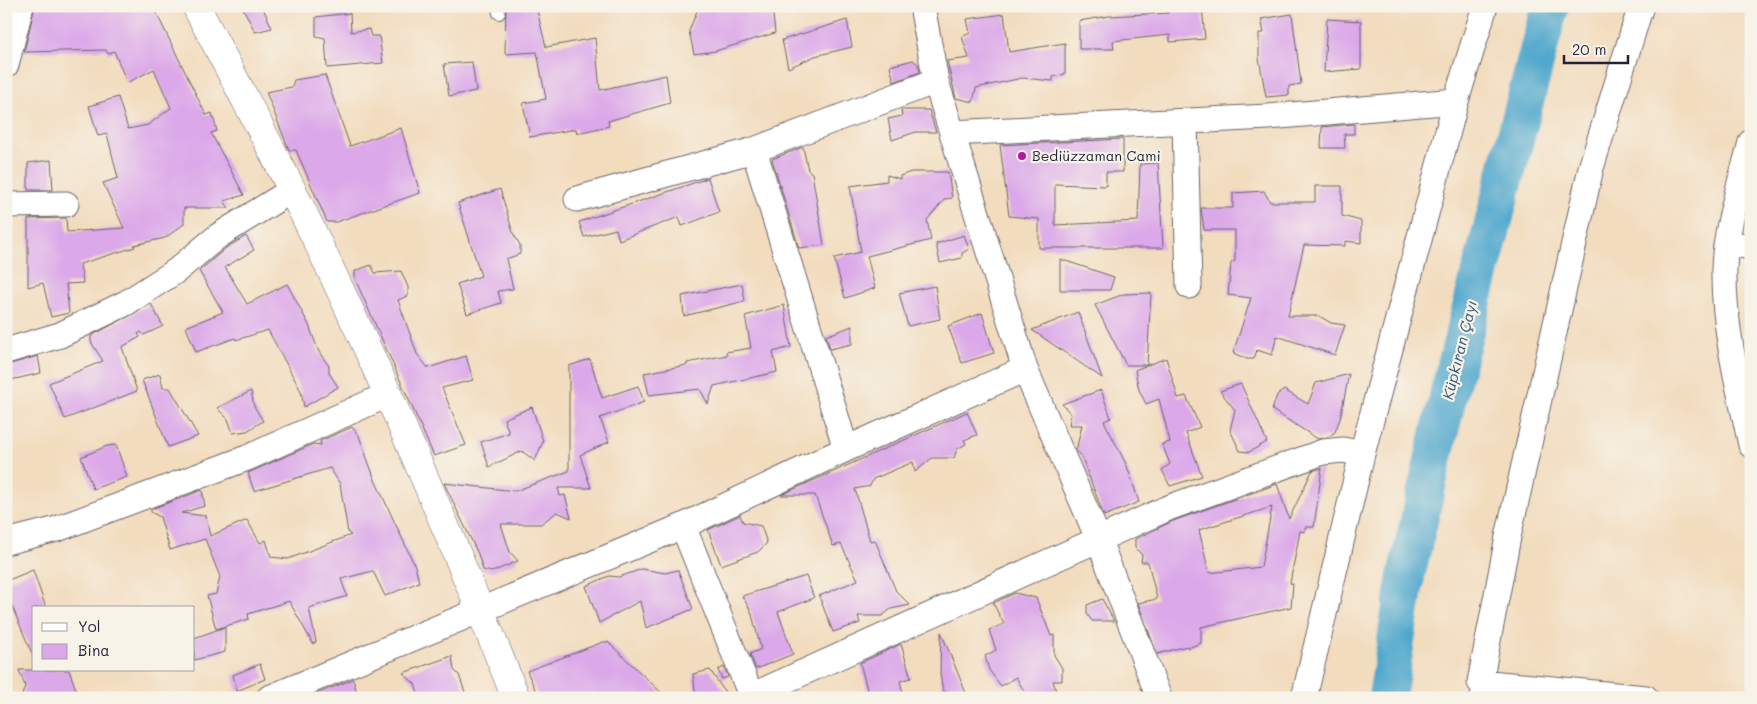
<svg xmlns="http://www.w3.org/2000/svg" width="1757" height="704" font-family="Mali,sans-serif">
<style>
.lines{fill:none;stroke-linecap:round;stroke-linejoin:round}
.river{stroke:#50a7cd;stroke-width:38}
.building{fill:#dba8e9;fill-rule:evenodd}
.service-casing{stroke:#6b6369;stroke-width:14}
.minor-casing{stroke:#6b6369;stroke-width:27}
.tertiary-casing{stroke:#6b6369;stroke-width:29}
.service{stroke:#fff;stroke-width:12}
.minor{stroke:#fff;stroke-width:25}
.tertiary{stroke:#fff;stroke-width:28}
.poi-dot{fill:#b5179e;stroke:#f7f3e8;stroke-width:2}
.labels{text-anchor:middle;stroke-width:4.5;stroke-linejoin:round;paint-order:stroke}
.poi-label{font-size:14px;fill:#22223b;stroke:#f7f3e8;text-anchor:start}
.water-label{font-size:15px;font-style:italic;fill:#345775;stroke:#f7f3e8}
</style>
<rect width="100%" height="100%" fill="#f7f3e8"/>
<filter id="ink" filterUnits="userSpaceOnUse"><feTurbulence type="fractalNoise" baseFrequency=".02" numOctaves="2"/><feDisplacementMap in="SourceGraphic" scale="10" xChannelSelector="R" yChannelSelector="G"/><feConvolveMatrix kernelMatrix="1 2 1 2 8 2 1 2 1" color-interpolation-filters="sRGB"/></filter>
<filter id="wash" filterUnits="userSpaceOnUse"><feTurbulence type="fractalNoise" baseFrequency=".0096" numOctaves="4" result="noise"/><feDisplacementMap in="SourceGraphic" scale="20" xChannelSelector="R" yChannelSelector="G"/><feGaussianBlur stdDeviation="1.12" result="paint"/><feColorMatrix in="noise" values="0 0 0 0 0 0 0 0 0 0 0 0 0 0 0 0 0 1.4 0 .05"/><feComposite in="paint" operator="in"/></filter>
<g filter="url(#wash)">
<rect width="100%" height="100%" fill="#f2dcbe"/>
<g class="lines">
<path class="river" d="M 1387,698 L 1406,576 L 1450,388 L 1550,6"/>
</g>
<g id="blocks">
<path class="building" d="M 35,6 L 153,6 L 206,115 L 212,113 L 217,131 L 211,133 L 244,195 L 224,201 L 229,208 L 184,208 L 184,224 L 165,238 L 134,245 L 135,247 L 80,264 L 83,283 L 66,284 L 69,313 L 51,317 L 43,283 L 28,287 L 28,219 L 66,218 L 67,232 L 124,228 L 103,183 L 118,178 L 107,134 L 98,136 L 89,106 L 118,97 L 128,129 L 148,125 L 171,108 L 154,69 L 127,83 L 114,51 L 108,54 L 106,50 L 24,52 Z
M 242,6 L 262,6 L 272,28 L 255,32 Z
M 506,6 L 536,6 L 546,47 L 595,38 L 600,90 L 666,75 L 670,103 L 608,121 L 609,126 L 577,133 L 576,129 L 530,137 L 523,103 L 546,99 L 537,52 L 505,54 Z
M 699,6 L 772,6 L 775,33 L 715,51 L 694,54 L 689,31 Z
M 1168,6 L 1202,6 L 1205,39 L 1170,42 L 1170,35 L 1113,41 L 1114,49 L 1079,49 L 1079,21 L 1109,16 L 1168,13 Z
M 350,13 L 351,32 L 369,29 L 371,36 L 379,36 L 383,63 L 327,68 L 325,38 L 316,36 L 316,17 Z
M 1004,14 L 1009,52 L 1065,43 L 1065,74 L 1053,77 L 1053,81 L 1022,78 L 976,88 L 973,102 L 956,98 L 947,61 L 969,58 L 962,37 L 970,33 L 967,19 Z
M 1292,14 L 1301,84 L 1289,86 L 1289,95 L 1266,97 L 1259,58 L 1259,33 L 1264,33 L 1261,19 Z
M 1327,19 L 1361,21 L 1361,69 L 1324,72 Z
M 847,20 L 852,47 L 815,56 L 788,68 L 782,40 Z
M 913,60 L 918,64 L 920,72 L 894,82 L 890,66 Z
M 472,62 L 476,91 L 449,96 L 444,64 Z
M 325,75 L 350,146 L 401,128 L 420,193 L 336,222 L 327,222 L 296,150 L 289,150 L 266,92 L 292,87 L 294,80 Z
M 901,110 L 929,110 L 936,132 L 916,132 L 892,140 L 888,119 L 902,116 Z
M 1354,124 L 1354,134 L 1344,134 L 1345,148 L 1321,148 L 1322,127 Z
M 1123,139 L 1123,172 L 1106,172 L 1106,186 L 1055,184 L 1055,225 L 1138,221 L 1140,164 L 1158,163 L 1163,248 L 1039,248 L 1039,219 L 1009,216 L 1000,145 Z
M 803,147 L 808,170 L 812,173 L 824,245 L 799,248 L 772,159 Z
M 51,160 L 53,190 L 28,190 L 28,163 Z
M 911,172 L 948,172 L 952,198 L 945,199 L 927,220 L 931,240 L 867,256 L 875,288 L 845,298 L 834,258 L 861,252 L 850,186 L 887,181 L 887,175 L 900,179 L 900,176 Z
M 708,178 L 719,212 L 682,226 L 679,217 L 619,240 L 616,229 L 584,237 L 579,222 Z
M 1315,186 L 1342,186 L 1342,216 L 1361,221 L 1361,243 L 1345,241 L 1345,246 L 1304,245 L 1288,316 L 1319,316 L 1331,323 L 1345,325 L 1335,355 L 1277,336 L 1272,355 L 1257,350 L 1254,359 L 1247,359 L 1233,353 L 1251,298 L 1228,295 L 1231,263 L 1235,261 L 1235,230 L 1204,230 L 1201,208 L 1233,208 L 1233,193 L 1264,191 L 1270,202 L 1315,202 Z
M 500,189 L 513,233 L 520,245 L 520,254 L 506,259 L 513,289 L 498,291 L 501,303 L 467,314 L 457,284 L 481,276 L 458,203 Z
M 964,235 L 969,249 L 962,253 L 962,258 L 940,263 L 936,244 Z
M 246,236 L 254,250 L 225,267 L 247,304 L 287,284 L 308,323 L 319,352 L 329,366 L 329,373 L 338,387 L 304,407 L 301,391 L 268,330 L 236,340 L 235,338 L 196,352 L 186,327 L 223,312 L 199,271 L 226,248 Z
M 1060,259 L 1114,277 L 1110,290 L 1060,290 Z
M 371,265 L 375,273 L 401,271 L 408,287 L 408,296 L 398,300 L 417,354 L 428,368 L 466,356 L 473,380 L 442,388 L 466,445 L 434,456 L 355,279 L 355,271 Z
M 742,284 L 745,301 L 684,316 L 682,296 Z
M 935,286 L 940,319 L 908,326 L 899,293 Z
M 1151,293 L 1147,365 L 1126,365 L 1095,305 L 1124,294 Z
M 151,304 L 163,326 L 144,335 L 141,332 L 138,334 L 140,337 L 122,347 L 137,391 L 65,419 L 49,383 L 103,361 L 91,342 L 91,336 Z
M 784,305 L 791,347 L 773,352 L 777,372 L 714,386 L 708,404 L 700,389 L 649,395 L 644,373 L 687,365 L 687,363 L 727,355 L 726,352 L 751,348 L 745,316 Z
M 1078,312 L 1102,378 L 1032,330 Z
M 982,313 L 994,353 L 962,363 L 948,326 Z
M 852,326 L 852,344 L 830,349 L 826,336 Z
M 38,356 L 41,373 L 11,380 L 7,365 Z
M 1166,358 L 1178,398 L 1186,396 L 1200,427 L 1186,433 L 1202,476 L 1170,486 L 1162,470 L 1170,464 L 1162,444 L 1170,442 L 1159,399 L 1146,404 L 1139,390 L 1135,370 Z
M 590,359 L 602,398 L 638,386 L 644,402 L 600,418 L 609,442 L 580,455 L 591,488 L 558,488 L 560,496 L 565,495 L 571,518 L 557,512 L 541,524 L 501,524 L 510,552 L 518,561 L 492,572 L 483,570 L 478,554 L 444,483 L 515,491 L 569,471 L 569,366 Z
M 160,374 L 163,388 L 170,388 L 198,436 L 168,447 L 142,380 Z
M 1349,374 L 1340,419 L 1335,432 L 1328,437 L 1318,439 L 1272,410 L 1277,395 L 1284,390 L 1308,404 L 1316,383 Z
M 1241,384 L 1267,442 L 1249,452 L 1240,451 L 1230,430 L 1235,410 L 1220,391 Z
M 1101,390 L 1111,418 L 1104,421 L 1127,466 L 1139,502 L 1104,516 L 1081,455 L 1076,451 L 1082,425 L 1069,425 L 1071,414 L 1062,404 Z
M 251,391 L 254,406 L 263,421 L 247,431 L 233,433 L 228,419 L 217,408 Z
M 532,407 L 543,441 L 535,461 L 522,451 L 489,467 L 481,442 L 509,433 L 504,419 Z
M 967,412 L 977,435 L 964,440 L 966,444 L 957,449 L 954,458 L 932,458 L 915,472 L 913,462 L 873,479 L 870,486 L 855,489 L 870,541 L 875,540 L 896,591 L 910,605 L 891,609 L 882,616 L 858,616 L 860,623 L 833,632 L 819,596 L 858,580 L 841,544 L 833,546 L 815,495 L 781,495 Z
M 352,427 L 359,436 L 375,480 L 415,566 L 419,582 L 385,596 L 373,571 L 341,579 L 347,596 L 309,608 L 316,642 L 313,644 L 289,601 L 248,614 L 249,619 L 216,629 L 207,596 L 216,594 L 220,577 L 205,539 L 170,550 L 160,517 L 151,512 L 151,509 L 202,490 L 205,506 L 181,513 L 206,516 L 210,536 L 247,520 L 260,543 L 266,540 L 271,557 L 288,559 L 351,535 L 348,533 L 340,484 L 330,468 L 254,491 L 248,473 L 313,444 L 321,445 L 320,441 Z
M 116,445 L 127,477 L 93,489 L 81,457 L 107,446 Z
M 1322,468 L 1314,527 L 1305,527 L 1305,532 L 1300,531 L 1290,583 L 1293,584 L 1291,607 L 1201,627 L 1201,643 L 1188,648 L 1187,646 L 1157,654 L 1138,603 L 1157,599 L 1148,562 L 1141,562 L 1142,555 L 1135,548 L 1135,539 L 1173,521 L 1277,484 L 1289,519 L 1312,471 ZM 1272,507 L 1261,567 L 1209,573 L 1199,530 Z
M 740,515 L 743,522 L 761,526 L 767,543 L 758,552 L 721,565 L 708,530 Z
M 642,569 L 665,573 L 678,570 L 693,609 L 646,628 L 640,601 L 599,623 L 586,586 L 609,576 L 619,577 Z
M 33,570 L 46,608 L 34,608 L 33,656 L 6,592 L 6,581 Z
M 806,576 L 814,598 L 778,612 L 793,654 L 756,669 L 750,654 L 761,649 L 751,611 L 742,596 Z
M 1015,593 L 1036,598 L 1051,636 L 1054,635 L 1054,655 L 1062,668 L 1062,681 L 1053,681 L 1058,698 L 1028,698 L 1016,677 L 1001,686 L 989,670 L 985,656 L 996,650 L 989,630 L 1004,624 L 993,603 Z
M 1102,599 L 1113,619 L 1114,621 L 1092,621 L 1087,614 L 1087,605 Z
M 225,627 L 225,652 L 194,660 L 194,638 Z
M 941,632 L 968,698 L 943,691 L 940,674 Z
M 603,642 L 608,642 L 667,698 L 539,698 L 527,671 Z
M 901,644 L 911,678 L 900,681 L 903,693 L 887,698 L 882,698 L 879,691 L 868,693 L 860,663 Z
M 452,656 L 454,670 L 459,675 L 467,698 L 419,698 L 415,684 L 403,673 Z
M 260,664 L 265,679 L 237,691 L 233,675 Z
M 724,667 L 728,677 L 722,679 L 718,670 Z
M 19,670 L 69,670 L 79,698 L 21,698 L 25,686 Z
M 710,670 L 729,698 L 696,698 L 693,674 Z
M 353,679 L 356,689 L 354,698 L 307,698 Z"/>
</g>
</g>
<g filter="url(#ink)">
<use href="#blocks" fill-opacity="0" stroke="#6b6369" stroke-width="1"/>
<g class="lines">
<defs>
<path id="service" d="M 498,6 L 499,13
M 1476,698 L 1480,682"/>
<path id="minor" d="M 922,6 L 936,81 L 1025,369 L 1098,538 L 1159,698
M 1641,6 L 1591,168 L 1508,537 L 1480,682 L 1646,698
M 6,65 L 21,6
M 1185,121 L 1189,286
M 952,133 L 1268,117 L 1456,101
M 1751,142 C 1741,181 1725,229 1724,269 C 1723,328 1739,388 1751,445
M 754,150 L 846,449
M 577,199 L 754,150 L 936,81
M 6,205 L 66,204
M 1728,243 L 1751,247
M 6,351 L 60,335 L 126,303 L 176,271 L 218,236 L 292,190
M 683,526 L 752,698
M 6,542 L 57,529 L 247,458 L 387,395
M 751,696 L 1168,508 L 1323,452 L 1343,450 L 1362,454
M 269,698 L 683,526 L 846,449 L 1025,369
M 1304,698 L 1362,454 L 1456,101 L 1485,6"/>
<path id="tertiary" d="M 196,6 C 228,67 261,128 292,190 C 374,355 447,526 516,698"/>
</defs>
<use href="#service" class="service-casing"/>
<use href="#minor" class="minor-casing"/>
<use href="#tertiary" class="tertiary-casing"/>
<use href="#service" class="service"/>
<use href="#minor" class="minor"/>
<use href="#tertiary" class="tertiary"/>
</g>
</g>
<circle class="poi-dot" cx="1022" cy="156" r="5"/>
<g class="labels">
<g class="poi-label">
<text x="1032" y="161">Bediüzzaman Cami</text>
</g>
<g class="water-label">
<text transform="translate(1460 350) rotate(-76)" y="5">Küpkıran Çayı</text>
</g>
</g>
<rect width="1757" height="704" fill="none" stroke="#f7f3e8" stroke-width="25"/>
<rect x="32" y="606" width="162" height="65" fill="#f7f3e8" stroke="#a29fa3"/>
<rect x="42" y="623" width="25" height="8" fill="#ffffff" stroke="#a29fa3"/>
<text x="78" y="632" font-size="15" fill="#22223b">Yol</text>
<rect x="42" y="644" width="25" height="15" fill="#dba8e9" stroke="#a29fa3"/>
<text x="78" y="656" font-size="15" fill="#22223b">Bina</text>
<path d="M1564 55v8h64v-8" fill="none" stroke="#22223b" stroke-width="2.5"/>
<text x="1572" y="55" font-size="15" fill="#22223b" stroke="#f7f3e8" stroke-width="4" paint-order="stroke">20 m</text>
</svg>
